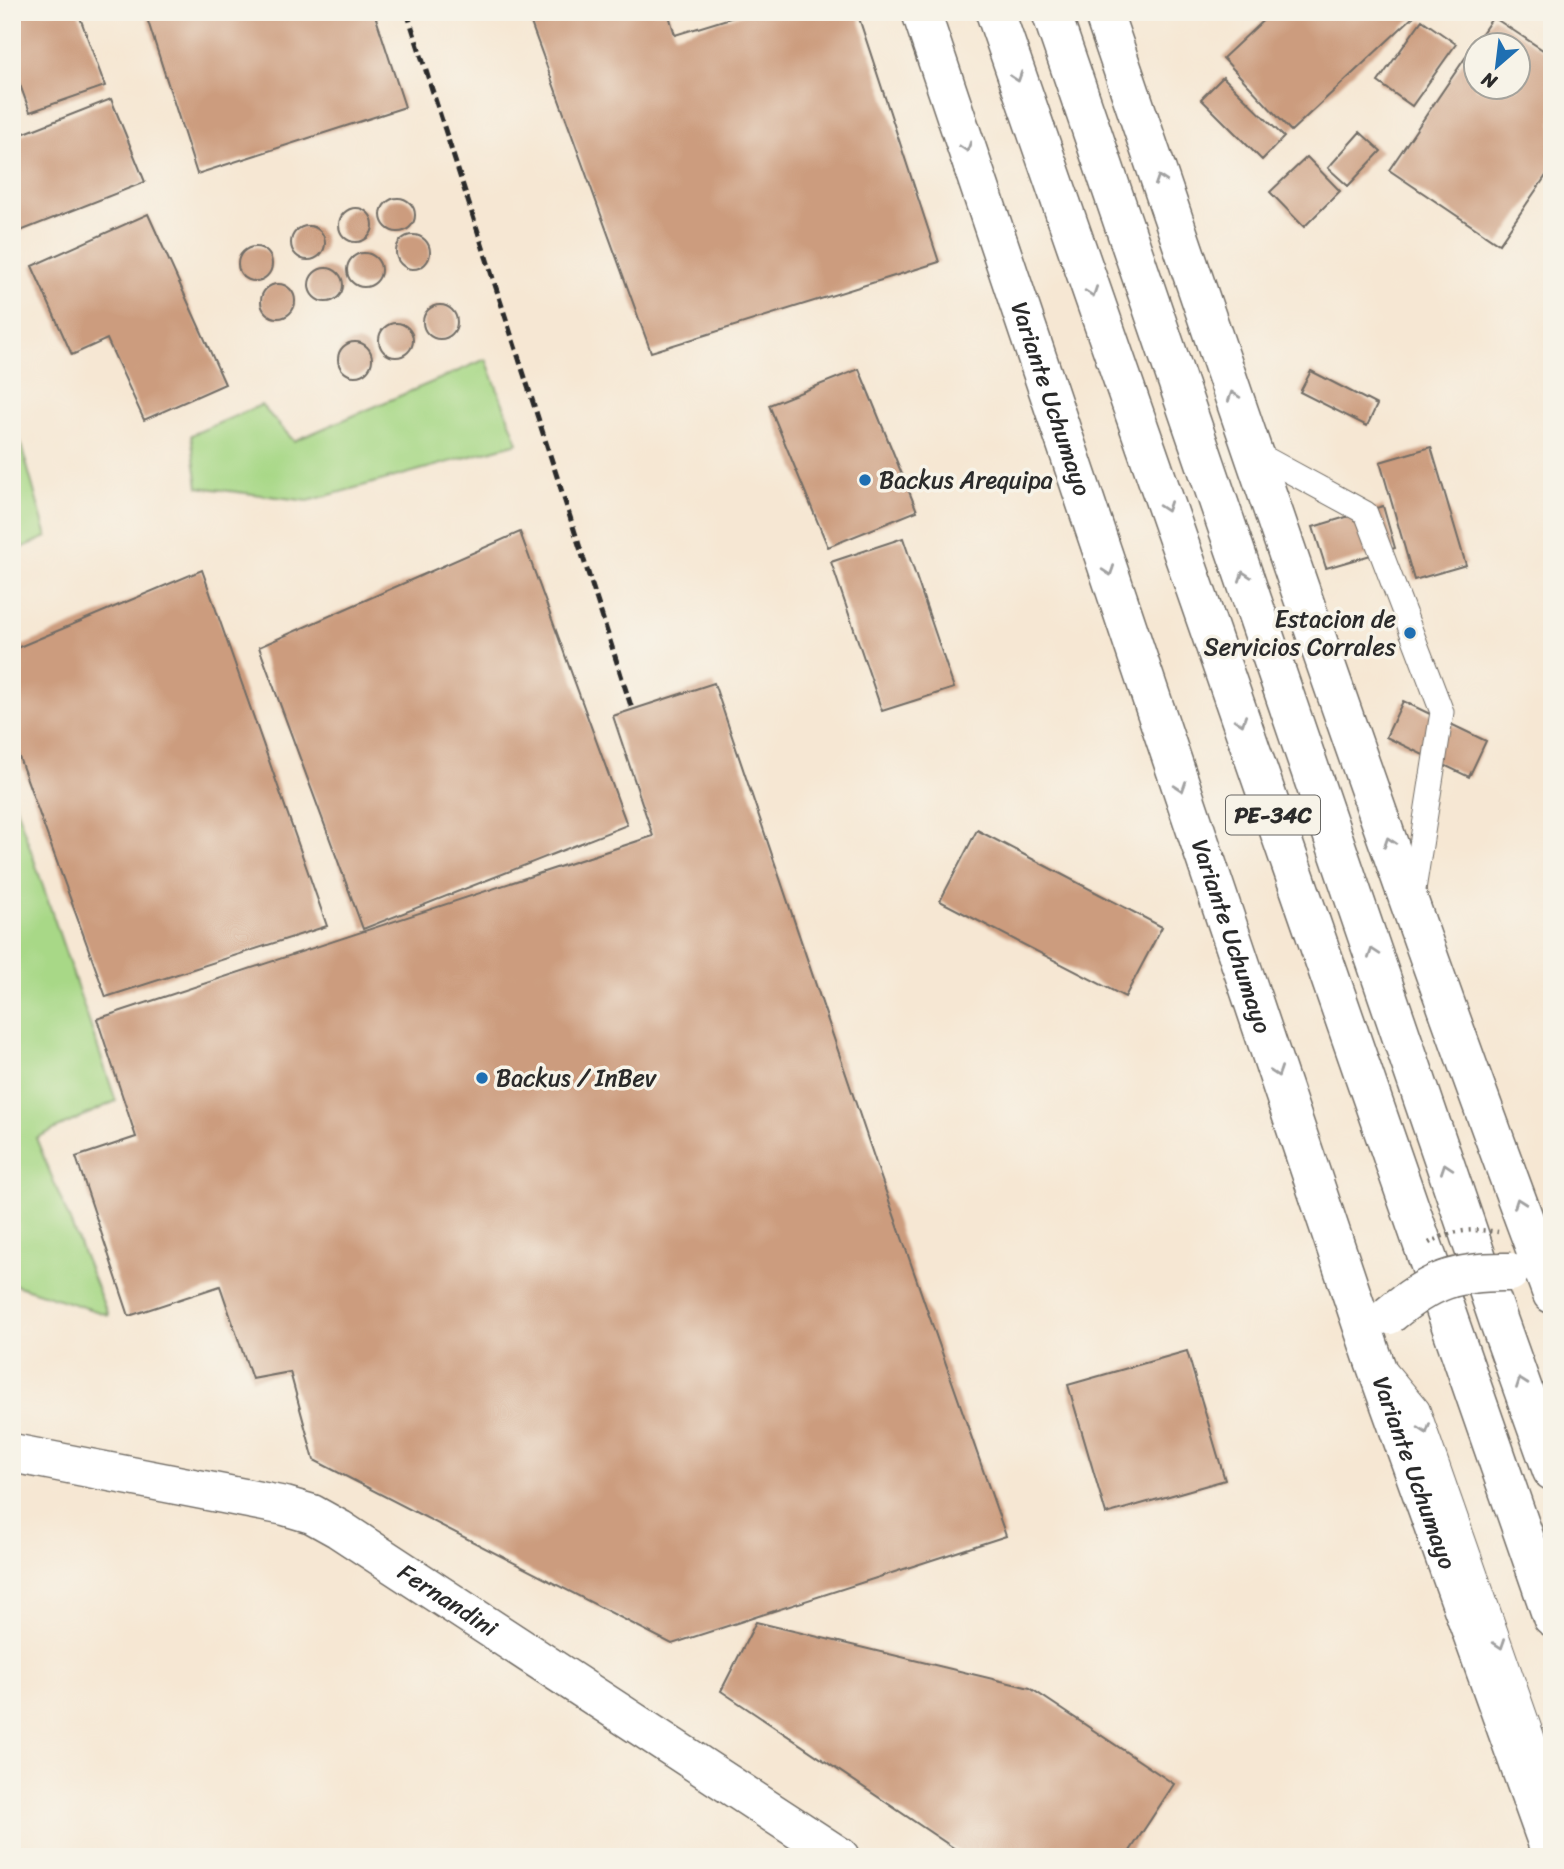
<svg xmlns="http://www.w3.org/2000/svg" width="1564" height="1869" font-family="Sriracha,sans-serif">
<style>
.green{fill:#a8d887;stroke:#6a8259;stroke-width:2}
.building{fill:#cc9c7e;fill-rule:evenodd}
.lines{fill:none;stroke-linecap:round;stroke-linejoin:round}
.service-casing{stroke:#726d66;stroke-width:25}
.tertiary-casing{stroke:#726d66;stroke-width:41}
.secondary-casing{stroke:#726d66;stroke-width:41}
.motorway-casing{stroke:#726d66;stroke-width:41}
.service{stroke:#fff;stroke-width:23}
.tertiary{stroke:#fff;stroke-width:38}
.secondary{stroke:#fff;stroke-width:38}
.motorway{stroke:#fff;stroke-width:38}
.rail{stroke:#2b2b2b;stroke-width:5;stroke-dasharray:10 5;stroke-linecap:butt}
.secondary-bridge-casing{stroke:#726d66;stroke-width:41;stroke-linecap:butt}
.path-bridge{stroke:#726d66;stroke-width:4.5;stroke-dasharray:2 5;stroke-linecap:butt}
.secondary-bridge{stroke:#fff;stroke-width:38}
.oneway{stroke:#a0a0a0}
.poi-dot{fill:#1f6fb2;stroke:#f7f3e8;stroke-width:2.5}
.labels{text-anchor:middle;stroke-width:7;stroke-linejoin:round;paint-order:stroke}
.shield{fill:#f7f3e8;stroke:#686764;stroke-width:2}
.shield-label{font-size:23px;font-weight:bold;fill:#2b2b2b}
.street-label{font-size:24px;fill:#2b2b2b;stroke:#f7f3e8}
.poi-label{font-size:24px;fill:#2b2b2b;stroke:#f7f3e8;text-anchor:start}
</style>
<rect width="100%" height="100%" fill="#f7f3e8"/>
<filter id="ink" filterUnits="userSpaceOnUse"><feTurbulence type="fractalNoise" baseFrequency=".0143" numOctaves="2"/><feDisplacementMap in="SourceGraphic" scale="14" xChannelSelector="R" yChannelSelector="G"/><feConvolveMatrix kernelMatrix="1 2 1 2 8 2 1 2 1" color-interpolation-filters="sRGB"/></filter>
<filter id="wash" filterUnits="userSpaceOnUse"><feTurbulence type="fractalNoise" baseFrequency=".00686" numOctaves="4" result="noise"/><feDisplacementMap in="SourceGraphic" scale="28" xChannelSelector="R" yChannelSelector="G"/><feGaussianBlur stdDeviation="1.57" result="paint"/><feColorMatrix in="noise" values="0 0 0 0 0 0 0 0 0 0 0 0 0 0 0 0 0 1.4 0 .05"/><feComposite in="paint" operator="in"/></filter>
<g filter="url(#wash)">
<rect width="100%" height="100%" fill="#f6e7d3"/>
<path class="green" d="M 486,359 L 518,443 L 308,501 L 198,487 L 191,435 L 261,405 L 294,441 Z
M 12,412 L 47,537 L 12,552 Z
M 12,795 L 116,1101 L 36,1138 L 108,1315 L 12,1284 Z"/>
<g id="blocks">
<path class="building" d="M 12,12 L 78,12 L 105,86 L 30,112 L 12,63 Z
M 145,12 L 374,12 L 405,107 L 197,174 Z
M 527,12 L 668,12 L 675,35 L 750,12 L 857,12 L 939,262 L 651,352 Z
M 1272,12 L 1410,12 L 1414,16 L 1291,131 L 1223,58 Z
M 1493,17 L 1552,56 L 1552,167 L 1499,244 L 1389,170 ZM 1476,46 L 1518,46 L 1518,88 L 1476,88 Z
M 1422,20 L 1456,44 L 1412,106 L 1378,82 Z
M 1223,77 L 1284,137 L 1262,160 L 1201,99 Z
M 111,99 L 145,182 L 18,232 L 12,218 L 12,138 Z
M 1360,132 L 1381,151 L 1348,186 L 1328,168 Z
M 1307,157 L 1340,191 L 1304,227 L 1270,192 Z
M381 215a17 17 0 1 1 34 0a17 17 0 1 1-34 0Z
M339 225a17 17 0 1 1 34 0a17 17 0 1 1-34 0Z
M 148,214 L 225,384 L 144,420 L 107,339 L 72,355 L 32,266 Z
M291 243a17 17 0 1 1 34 0a17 17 0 1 1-34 0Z
M396 252a17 17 0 1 1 34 0a17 17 0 1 1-34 0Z
M238 264a17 17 0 1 1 34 0a17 17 0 1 1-34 0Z
M347 270a17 17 0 1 1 34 0a17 17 0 1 1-34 0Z
M309 285a17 17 0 1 1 34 0a17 17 0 1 1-34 0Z
M261 301a17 17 0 1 1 34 0a17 17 0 1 1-34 0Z
M423 322a17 17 0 1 1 34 0a17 17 0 1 1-34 0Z
M379 340a17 17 0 1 1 34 0a17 17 0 1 1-34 0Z
M338 359a17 17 0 1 1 34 0a17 17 0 1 1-34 0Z
M 859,369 L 917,511 L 828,547 L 769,405 Z
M 1311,371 L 1377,405 L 1367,426 L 1300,392 Z
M 1431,447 L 1466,565 L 1414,580 L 1380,462 Z
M 1383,506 L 1395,548 L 1326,568 L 1313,527 Z
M 520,532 L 627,825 L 363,929 L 259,647 Z
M 903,538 L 954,688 L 882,711 L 831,562 Z
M 202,570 L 327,926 L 106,997 L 12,738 L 12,650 Z
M 714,683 L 879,1172 L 1006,1536 L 672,1644 L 314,1460 L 290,1372 L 252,1379 L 220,1286 L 129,1316 L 76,1157 L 136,1137 L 97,1019 L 653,836 L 613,716 Z
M 1403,701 L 1486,741 L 1469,777 L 1386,737 Z
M 977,830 L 1162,927 L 1125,997 L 940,901 Z
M 1187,1351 L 1225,1480 L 1106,1514 L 1068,1385 Z
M 756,1622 L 1030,1688 L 1174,1784 L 1126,1857 L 967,1857 L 721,1691 Z"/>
</g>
</g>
<g filter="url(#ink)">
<use href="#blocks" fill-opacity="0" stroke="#726d66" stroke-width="2"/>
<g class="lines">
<defs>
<path id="service" d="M 1252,451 L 1366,513 L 1442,712 L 1413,896
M 1388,1373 L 1418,1409 L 1552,1792"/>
<g id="tertiary">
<path id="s1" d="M 12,1453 L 285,1506 L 312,1514 L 339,1529 L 840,1857"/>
</g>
<g id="secondary">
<path id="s2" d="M 921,12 L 1372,1355 L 1552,1856"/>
<path d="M 1103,12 C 1249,441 1393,870 1552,1294"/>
</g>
<path id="motorway" d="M 995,12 L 1552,1617
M 1051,12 L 1499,1322 L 1552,1471"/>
</defs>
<use href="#service" class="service-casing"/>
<use href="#tertiary" class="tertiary-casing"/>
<use href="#secondary" class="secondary-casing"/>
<use href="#motorway" class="motorway-casing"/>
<use href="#service" class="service"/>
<use href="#tertiary" class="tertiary"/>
<use href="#secondary" class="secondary"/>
<use href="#motorway" class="motorway"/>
<path class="rail" d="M 407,12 L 632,709"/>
<defs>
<path id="secondary-bridge" d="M 1389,1315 C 1431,1280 1456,1271 1510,1272"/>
</defs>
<use href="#secondary-bridge" class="secondary-bridge-casing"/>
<path class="path-bridge" d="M 1429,1243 C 1451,1230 1473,1228 1498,1232"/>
<use href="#secondary-bridge" class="secondary-bridge"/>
</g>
<defs><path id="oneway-chevron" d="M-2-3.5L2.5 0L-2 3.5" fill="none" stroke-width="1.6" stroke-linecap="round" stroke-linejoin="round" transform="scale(1.75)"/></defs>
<g class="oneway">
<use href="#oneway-chevron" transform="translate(1017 77) rotate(71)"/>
<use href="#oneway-chevron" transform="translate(966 147) rotate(71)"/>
<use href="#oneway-chevron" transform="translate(1160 180) rotate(-109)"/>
<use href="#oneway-chevron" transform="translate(1092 292) rotate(71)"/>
<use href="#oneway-chevron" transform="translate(1233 396) rotate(-109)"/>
<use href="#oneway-chevron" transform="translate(1166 507) rotate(71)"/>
<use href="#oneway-chevron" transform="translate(1109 571) rotate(71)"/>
<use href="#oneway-chevron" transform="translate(1244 576) rotate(-109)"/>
<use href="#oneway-chevron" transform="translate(1241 721) rotate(71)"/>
<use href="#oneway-chevron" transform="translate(1181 787) rotate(71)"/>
<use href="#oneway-chevron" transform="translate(1389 842) rotate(-109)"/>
<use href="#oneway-chevron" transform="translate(1373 953) rotate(-109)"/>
<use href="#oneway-chevron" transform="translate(1277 1072) rotate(71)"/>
<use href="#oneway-chevron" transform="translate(1446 1168) rotate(-109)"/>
<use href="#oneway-chevron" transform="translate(1519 1203) rotate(-110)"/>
<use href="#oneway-chevron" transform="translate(1521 1383) rotate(-110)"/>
<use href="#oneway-chevron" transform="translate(1425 1429) rotate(71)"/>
<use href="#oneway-chevron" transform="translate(1500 1644) rotate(71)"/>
</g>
</g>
<g class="poi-dot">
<circle cx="865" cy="480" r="7"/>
<circle cx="1410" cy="633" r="7"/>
<circle cx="482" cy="1078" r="7"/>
</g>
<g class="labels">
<rect class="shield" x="1226" y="795.5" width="94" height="39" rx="5"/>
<g class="shield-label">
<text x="1273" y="823">PE-34C</text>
</g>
<g class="street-label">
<text dy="8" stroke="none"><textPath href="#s2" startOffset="408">Variante Uchumayo</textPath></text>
<text dy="8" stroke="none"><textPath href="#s2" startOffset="975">Variante Uchumayo</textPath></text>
<text dy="8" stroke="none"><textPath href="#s2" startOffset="1542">Variante Uchumayo</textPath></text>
<text dy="8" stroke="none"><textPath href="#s1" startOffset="467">Fernandini</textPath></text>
</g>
<g class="poi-label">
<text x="879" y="488">Backus Arequipa</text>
<text x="1396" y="627" text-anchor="end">Estacion de<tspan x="1396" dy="28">Servicios Corrales</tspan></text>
<text x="496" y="1086">Backus / InBev</text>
</g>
</g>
<rect width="1564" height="1869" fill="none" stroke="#f7f3e8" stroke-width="42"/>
<g transform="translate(1497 66) rotate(208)"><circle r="33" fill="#f7f3e8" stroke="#a5a39c" stroke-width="2"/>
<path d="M0-5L12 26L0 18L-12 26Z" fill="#1f6fb2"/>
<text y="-10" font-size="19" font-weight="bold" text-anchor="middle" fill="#2b2b2b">N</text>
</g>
</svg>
